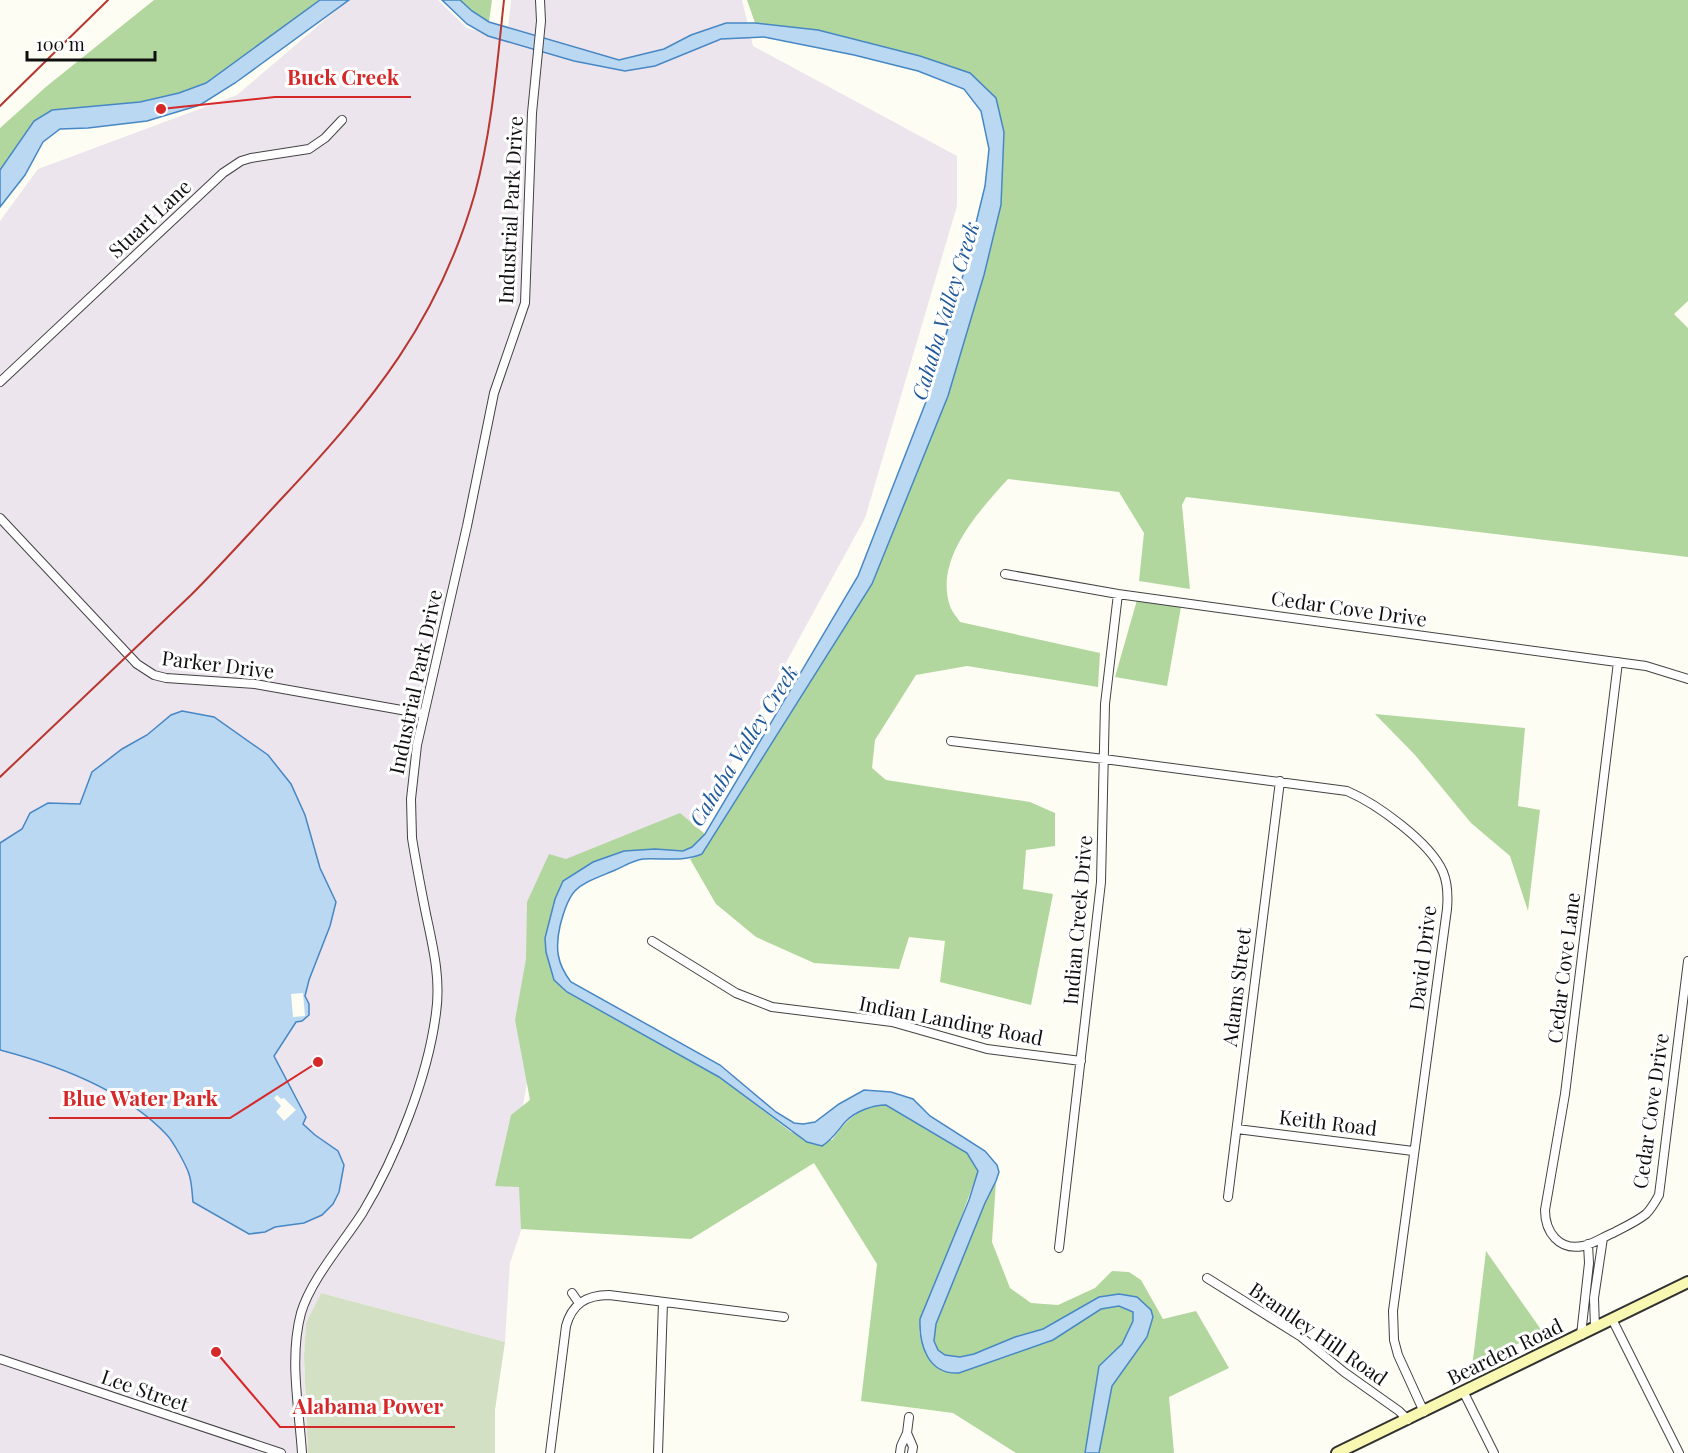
<svg xmlns="http://www.w3.org/2000/svg" width="1688" height="1453" font-family="'Playfair Display',serif">
<style>
.industrial{fill:#ede5ed}
.forest{fill:#b2d79e}
.cemetery{fill:#d4e0c4}
.water{fill:#bbd8f2;stroke:#4687c4;stroke-width:1.5}
.pier{fill:#fefdf3}
.lines{fill:none;stroke-linecap:round;stroke-linejoin:round}
.street-casing{stroke:#424242;stroke-width:10}
.secondary-casing{stroke:#313131;stroke-width:14}
.street{stroke:#fff;stroke-width:8}
.secondary{stroke:#f9f8b2;stroke-width:10}
.rail{stroke:#b73630;stroke-width:2}
.labels{text-anchor:middle;stroke-width:6;stroke-linejoin:round;paint-order:stroke}
.street-label{font-size:20px;fill:#0f0f0f;stroke:#fff}
.water-label{font-size:21px;font-style:italic;fill:#20599a;stroke:#fff}
.leader{fill:none;stroke:#d62828;stroke-width:2}
.callout-dot{fill:#d62828;stroke:#fff;stroke-width:2}
.callout-label{font-size:21px;text-anchor:middle;font-weight:bold;fill:#d62828;stroke:#fff;stroke-width:6;stroke-linejoin:round;paint-order:stroke}
</style>
<rect width="100%" height="100%" fill="#fefdf3"/>
<path class="industrial" d="M 348,0 L 438,0 L 467,28 L 507,39 L 511,0 L 742,0 L 753,46 L 957,156 L 957,206 L 865,518 L 695,829 L 647,849 L 560,899 L 523,1105 L 545,1160 L 510,1263 L 505,1342 L 321,1293 L 306,1323 L 304,1357 L 308,1453 L 0,1453 L 0,221 L 38,169 L 237,95 Z"/>
<path class="forest" d="M 154,0 L 320,0 L 206,83 L 179,93 L 140,102 L 52,110 L 34,121 L 0,170 L 0,128 L 47,86 Z
M 460,0 L 492,0 L 489,22 L 472,11 Z
M 747,0 L 1688,0 L 1688,301 L 1674,314 L 1688,328 L 1688,557 L 1186,497 L 1182,505 L 1190,589 L 1139,581 L 1144,533 L 1119,492 L 1008,479 C 979,511 934,559 950,606 C 952,612 957,617 960,622 L 1100,653 L 1098,687 L 967,666 L 916,675 L 875,740 L 872,768 L 886,780 L 1030,802 L 1055,813 L 1055,846 L 1026,850 L 1023,889 L 1053,894 L 1031,1005 L 940,982 L 945,941 L 909,937 L 899,969 L 814,963 L 756,937 L 716,904 L 690,859 L 702,854 L 872,584 L 948,396 L 984,275 L 1001,205 L 1004,132 L 970,73 L 920,56 L 818,30 L 755,23 Z
M 1137,600 L 1181,607 L 1167,686 L 1115,677 Z
M 1375,714 L 1525,728 L 1518,806 L 1540,810 L 1528,911 L 1510,856 L 1471,823 L 1415,755 Z
M 680,813 L 705,834 L 692,848 L 683,851 L 655,849 L 624,851 L 555,899 L 554,980 L 719,1077 L 791,1132 L 832,1140 C 846,1121 860,1105 886,1105 L 967,1153 L 978,1171 L 919,1333 L 959,1373 L 1053,1340 L 1101,1309 L 1119,1306 L 1133,1312 L 1133,1321 L 1122,1344 L 1099,1366 L 1085,1453 L 1016,1453 L 953,1413 L 861,1401 L 877,1264 L 814,1163 L 691,1239 L 521,1229 L 519,1187 L 495,1186 L 511,1115 L 530,1100 L 515,1020 L 526,959 L 527,902 L 549,854 L 566,859 Z
M 996,1181 L 992,1242 L 1010,1288 L 1031,1303 L 1058,1305 L 1095,1288 L 1112,1271 L 1129,1272 L 1141,1280 L 1163,1319 L 1196,1311 L 1229,1368 L 1169,1397 L 1174,1453 L 1099,1453 L 1112,1386 L 1147,1337 L 1153,1318 L 1099,1297 L 1043,1329 L 1015,1337 L 974,1354 L 960,1357 L 945,1355 L 938,1350 L 934,1341 L 936,1324 L 985,1203 Z
M 1486,1251 L 1542,1331 L 1472,1368 Z"/>
<path class="cemetery" d="M 321,1293 L 505,1342 L 495,1410 L 495,1453 L 308,1453 L 304,1357 L 306,1323 Z"/>
<path class="water" d="M 320,0 L 349,0 L 235,83 L 200,105 L 147,121 L 88,128 L 60,129 L 43,142 L 25,175 L 0,207 L 0,170 L 34,121 L 52,110 L 140,102 L 179,93 L 206,83 Z
M 442,0 L 460,0 L 472,11 L 489,22 L 619,60 L 664,49 L 691,35 L 726,23 L 755,23 L 818,30 L 920,56 L 970,73 L 996,98 L 1004,132 L 1001,205 L 984,275 L 948,396 L 872,584 L 702,854 C 683,862 664,858 643,859 C 633,860 623,867 613,871 C 577,886 570,886 560,926 C 555,948 557,964 571,982 L 720,1065 L 776,1112 L 794,1123 L 803,1124 L 815,1122 L 839,1104 L 864,1090 L 891,1092 L 913,1099 L 930,1116 L 985,1151 L 997,1165 L 999,1172 L 996,1181 L 985,1203 L 936,1324 L 934,1341 L 938,1350 L 945,1355 L 960,1357 L 974,1354 L 1015,1337 L 1043,1329 L 1099,1297 L 1119,1294 L 1137,1297 L 1151,1310 L 1153,1317 L 1147,1337 L 1112,1386 L 1099,1453 L 1085,1453 L 1099,1366 L 1122,1344 L 1133,1321 L 1133,1312 L 1119,1306 L 1101,1309 L 1053,1340 L 959,1373 C 928,1375 919,1345 920,1319 L 969,1200 L 978,1171 L 967,1153 L 886,1105 C 873,1105 856,1111 846,1121 C 838,1130 833,1139 822,1146 L 807,1142 L 719,1077 L 567,992 L 554,980 L 546,952 L 545,938 L 555,899 L 563,881 L 593,862 L 624,851 L 655,849 L 683,851 L 692,847 L 705,834 L 858,576 L 929,394 L 965,268 L 985,186 L 989,149 L 981,111 L 964,89 L 918,71 L 854,55 L 764,37 L 721,39 L 655,66 L 625,71 L 574,61 L 488,36 L 467,24 Z
M 182,711 L 214,717 L 268,755 L 291,784 L 305,815 L 320,868 L 336,902 L 330,926 L 309,980 L 305,996 L 309,1004 L 309,1015 L 302,1021 L 296,1022 L 274,1056 L 306,1117 L 303,1124 L 315,1135 L 338,1151 L 344,1165 L 339,1192 L 333,1204 L 322,1215 L 304,1223 L 275,1227 L 265,1232 L 249,1234 L 193,1202 C 192,1193 192,1183 189,1174 C 186,1165 173,1141 166,1134 C 125,1091 57,1065 0,1050 L 0,843 L 22,829 L 30,813 L 48,803 L 80,804 L 92,772 L 122,749 L 147,735 L 171,715 Z"/>
<path class="pier" d="M 303,993 L 305,1016 L 293,1017 L 291,994 Z
M 277,1095 L 281,1099 L 284,1098 L 296,1110 L 284,1121 L 276,1112 L 281,1106 L 274,1098 Z"/>
<g class="lines">
<defs>
<path id="street" d="M 0,382 L 223,173 L 241,161 L 251,158 L 309,149 L 325,138 L 342,120
M 0,518 L 137,664 L 154,675 L 166,678 L 255,684 L 424,714
M 1005,574 L 1118,594 L 1219,608 L 1646,666 L 1688,679
M 1618,662 L 1565,1094 L 1545,1210 C 1545,1232 1559,1251 1583,1246 C 1593,1244 1603,1237 1613,1233 C 1624,1227 1636,1222 1646,1214 C 1652,1208 1655,1202 1659,1195 L 1688,961
M 951,741 L 1104,759 L 1347,791 C 1377,804 1430,842 1443,872 C 1448,884 1448,897 1447,909 L 1393,1311 L 1394,1340 L 1398,1355 L 1424,1412
M 652,941 L 736,993 L 772,1007 L 892,1022 L 987,1049 L 1081,1061
M 1237,1129 L 1413,1151
M 1228,1197 L 1280,781
M 1059,1248 L 1101,882 L 1105,704 L 1118,594
M 1207,1278 L 1300,1336 L 1344,1372 L 1399,1411 L 1408,1420
M 572,1293 L 579,1303
M 1612,1319 L 1679,1453
M 1595,1328 L 1594,1298 L 1603,1238
M 1581,1335 L 1589,1263 L 1588,1244
M 0,1359 L 281,1453
M 1464,1393 L 1494,1453
M 907,1433 L 913,1447 L 912,1453
M 302,1453 C 299,1407 289,1358 301,1313 C 311,1279 344,1242 363,1212 C 396,1157 428,1077 436,1013 C 441,979 433,947 426,914 C 421,889 416,863 412,838 L 411,799 L 417,745 L 467,526 L 494,393 L 525,303 L 532,113 L 541,21 L 540,0
M 550,1453 L 566,1326 C 572,1304 586,1295 609,1295 L 784,1317
M 658,1453 L 663,1302
M 900,1453 L 901,1446 L 907,1433 L 909,1417"/>
<path id="secondary" d="M 1337,1453 L 1688,1282"/>
</defs>
<use href="#street" class="street-casing"/>
<use href="#secondary" class="secondary-casing"/>
<use href="#street" class="street"/>
<use href="#secondary" class="secondary"/>
<path class="rail" d="M 0,106 L 108,0
M 0,777 L 191,595 C 223,563 253,529 284,496 C 372,402 439,320 475,193 C 492,130 497,64 504,0"/>
</g>
<g class="labels">
<g class="street-label">
<text transform="translate(511 210) rotate(-87)" y="7">Industrial Park Drive</text>
<text transform="translate(150 219) rotate(-43)" y="7">Stuart Lane</text>
<text transform="translate(1349 609) rotate(8)" y="7">Cedar Cove Drive</text>
<text transform="translate(218 665) rotate(7)" y="7">Parker Drive</text>
<text transform="translate(416 682) rotate(-78)" y="7">Industrial Park Drive</text>
<text transform="translate(1078 920) rotate(-85)" y="7">Indian Creek Drive</text>
<text transform="translate(1423 958) rotate(-83)" y="7">David Drive</text>
<text transform="translate(1564 968) rotate(-83)" y="7">Cedar Cove Lane</text>
<text transform="translate(1237 987) rotate(-83)" y="7">Adams Street</text>
<text transform="translate(951 1021) rotate(11)" y="7">Indian Landing Road</text>
<text transform="translate(1651 1111) rotate(-82)" y="7">Cedar Cove Drive</text>
<text transform="translate(1328 1123) rotate(7)" y="7">Keith Road</text>
<text transform="translate(1318 1334) rotate(35)" y="7">Brantley Hill Road</text>
<text transform="translate(1505 1352) rotate(-26)" y="7">Bearden Road</text>
<text transform="translate(145 1391) rotate(19)" y="7">Lee Street</text>
</g>
<g class="water-label">
<text transform="translate(946 311) rotate(-73)" y="7">Cahaba Valley Creek</text>
<text transform="translate(744 746) rotate(-58)" y="7">Cahaba Valley Creek</text>
</g>
</g>
<path class="leader" d="M161 109L275 97H411M318 1062L230 1118H49M216 1352L280 1427H455"/>
<g class="callout-dot">
<circle cx="161" cy="109" r="6"/>
<circle cx="318" cy="1062" r="6"/>
<circle cx="216" cy="1352" r="6"/>
</g>
<g class="callout-label">
<text x="343" y="85">Buck Creek</text>
<text x="140" y="1106">Blue Water Park</text>
<text x="368" y="1414">Alabama Power</text>
</g>
<path d="M27 51v9h128v-9" fill="none" stroke="#0f0f0f" stroke-width="3"/>
<text x="36" y="51" font-size="18" fill="#0f0f0f" stroke="#ffffff" stroke-width="4.5" paint-order="stroke">100 m</text>
</svg>
